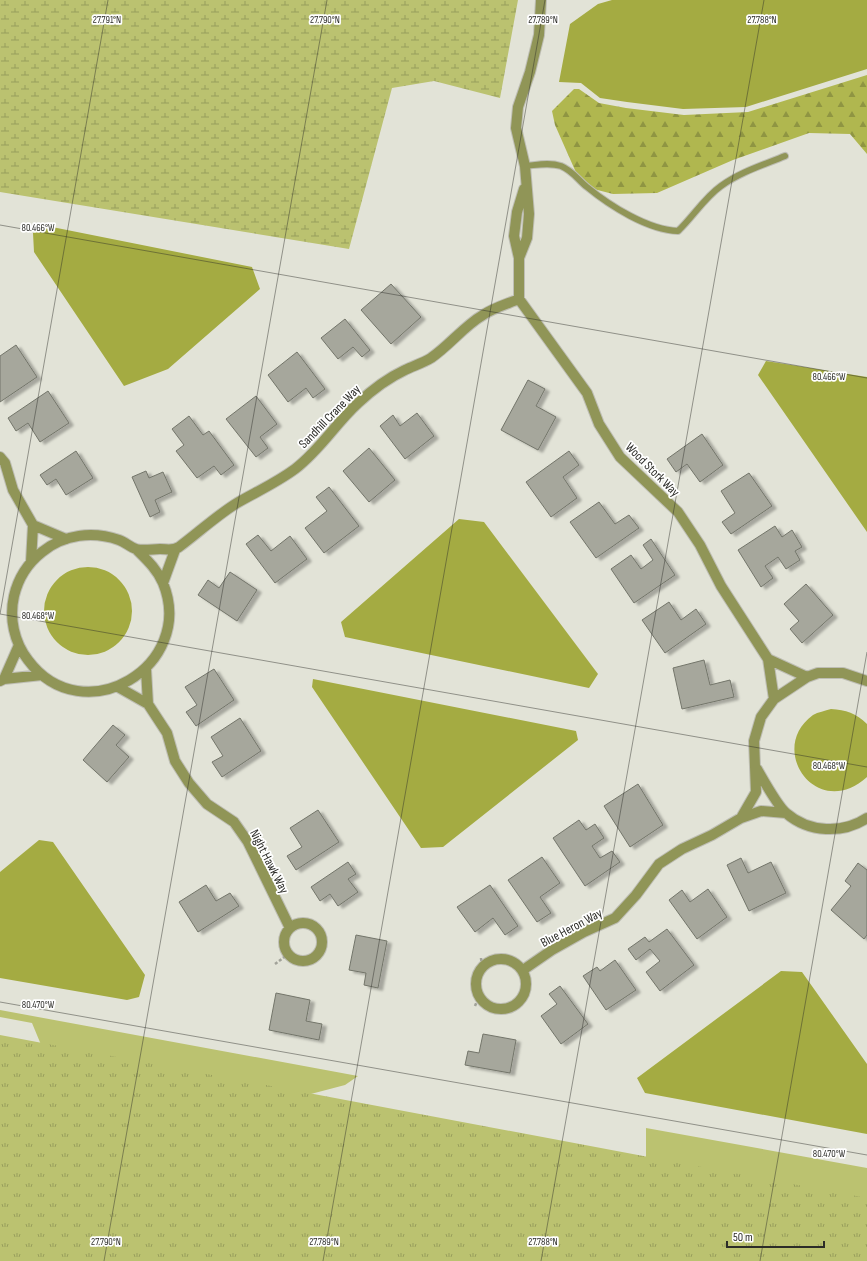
<svg xmlns="http://www.w3.org/2000/svg" width="867" height="1261" font-family="'Sofia Sans Condensed',sans-serif">
<style>
.green{fill:#bbc270}
.forest{fill:url(#forest-firs)}
.wetland{fill:url(#wetland-marsh)}
.park{fill:url(#park-tufts)}
.water{fill:#a4ab42}
.building{fill:#a6a79c;stroke:#73756a;filter:url(#shadow)}
.lines{fill:none;stroke-linecap:round;stroke-linejoin:round}
.service-casing{stroke:#bebeb4;stroke-width:8}
.minor-casing{stroke:#bebeb4;stroke-width:12}
.path{stroke:#a1a299;stroke-width:2.5;stroke-dasharray:3 2;stroke-linecap:butt}
.service{stroke:#909557;stroke-width:6}
.minor{stroke:#909557;stroke-width:10}
.ticks{fill:none;stroke:#2c2c28;stroke-width:1;stroke-opacity:0.45}
.labels{text-anchor:middle;stroke-width:3.5;stroke-linejoin:round;paint-order:stroke}
.street-label{font-size:13px;fill:#2c2c28;stroke:#fff}
.ticks-label{font-size:10px;text-anchor:middle;fill:#2c2c28;stroke:#fff;stroke-width:3.5;stroke-linejoin:round;paint-order:stroke}
</style>
<defs>
<pattern id="forest-firs" width="22" height="20" patternUnits="userSpaceOnUse"><rect width="22" height="20" fill="#b0b74f"/><path d="M5 1l3.5 6h-7zM16 11l3.5 6h-7z" fill="#8f9542"/></pattern>
<pattern id="wetland-marsh" width="20" height="14" patternUnits="userSpaceOnUse"><rect width="20" height="14" fill="#bbc270"/><path d="M1 5h8M5 5V1M11 12h8M15 12V8" fill="none" stroke="#989e5c"/></pattern>
<pattern id="park-tufts" width="24" height="20" patternUnits="userSpaceOnUse"><rect width="24" height="20" fill="#bbc270"/><path d="M3 7l-1-3M5 7V3M7 7l1-3M15 17l-1-3M17 17v-4M19 17l1-3" fill="none" stroke="#989e5c"/></pattern>
<filter id="shadow"><feDropShadow dx="4.5" dy="2.5" stdDeviation="1" flood-color="#0004"/></filter>
</defs>
<rect width="100%" height="100%" fill="#e2e3d7"/>
<path class="green" d="M 0,1010 L 358,1076 L 345,1085 L 307,1095 L 66,1105 L 32,1023 L 0,1017 Z
M 646,1128 L 867,1168 L 867,1261 L 646,1167 Z"/>
<path class="forest" d="M 867,75 L 867,154 L 850,134 L 809,133 L 733,160 L 657,193 L 613,194 L 582,186 L 555,125 L 552,111 L 574,89 L 579,89 L 599,103 L 626,108 L 684,115 L 748,112 Z"/>
<path class="wetland" d="M 0,0 L 518,0 L 500,98 L 434,81 L 392,88 L 349,249 L 0,192 Z"/>
<path class="park" d="M 0,1035 L 867,1198 L 867,1261 L 0,1261 Z"/>
<path class="water" d="M 612,0 L 867,0 L 867,69 L 746,107 L 683,109 L 627,102 L 600,98 L 581,83 L 559,82 L 570,24 L 598,4 Z
M 47,226 L 252,267 L 260,289 L 168,369 L 124,386 L 34,252 L 33,233 Z
M 766,361 L 867,377 L 867,532 L 758,375 Z
M 459,519 L 484,522 L 598,674 L 589,688 L 345,637 L 341,622 Z
M44 611a44 44 0 1 1 88 0a44 44 0 1 1-88 0Z
M 313,679 L 576,731 L 578,740 L 443,847 L 421,848 L 312,687 Z
M 831,709 C 846,710 856,713 867,724 L 867,777 C 817,822 766,749 813,715 C 818,712 825,711 831,709 Z
M 39,840 L 53,842 L 145,975 L 139,997 L 127,1000 L 0,978 L 0,872 Z
M 781,971 L 802,972 L 867,1064 L 867,1134 L 645,1093 L 637,1078 Z"/>
<path class="building" d="M 391,284 L 421,317 L 391,344 L 361,310 Z
M 345,319 L 370,350 L 362,357 L 353,347 L 338,359 L 321,338 Z
M 16,345 L 37,377 L 0,402 L 0,356 Z
M 297,352 L 325,389 L 313,398 L 306,388 L 288,402 L 268,375 Z
M 528,380 L 545,389 L 536,406 L 556,417 L 538,450 L 501,430 Z
M 48,391 L 69,423 L 40,442 L 28,423 L 16,431 L 8,418 Z
M 256,396 L 277,424 L 260,437 L 268,448 L 256,457 L 226,419 Z
M 417,413 L 434,436 L 405,459 L 380,426 L 393,415 L 400,426 Z
M 189,416 L 203,435 L 209,431 L 234,465 L 221,475 L 214,466 L 197,478 L 176,451 L 184,445 L 172,429 Z
M 702,434 L 723,465 L 700,482 L 687,464 L 676,472 L 667,459 Z
M 369,448 L 395,480 L 369,502 L 343,471 Z
M 76,451 L 93,478 L 66,495 L 56,479 L 47,485 L 40,475 Z
M 569,451 L 579,465 L 563,477 L 577,498 L 551,517 L 526,482 Z
M 146,471 L 149,478 L 163,472 L 172,492 L 155,500 L 160,512 L 150,517 L 132,477 Z
M 749,473 L 772,506 L 731,534 L 722,522 L 735,513 L 721,491 Z
M 329,487 L 359,526 L 324,553 L 305,528 L 327,511 L 316,497 Z
M 599,502 L 615,524 L 629,515 L 639,528 L 596,558 L 570,522 Z
M 775,526 L 782,537 L 792,530 L 802,547 L 795,551 L 800,560 L 786,569 L 778,557 L 765,566 L 773,578 L 761,587 L 738,550 Z
M 258,535 L 271,551 L 290,536 L 307,559 L 275,583 L 246,544 Z
M 651,539 L 675,575 L 634,603 L 611,569 L 631,555 L 641,569 L 653,560 L 643,545 Z
M 230,572 L 257,590 L 237,621 L 198,595 L 208,580 L 219,588 Z
M 806,584 L 833,615 L 802,643 L 790,629 L 799,621 L 784,604 Z
M 669,602 L 681,620 L 696,609 L 706,624 L 665,653 L 642,620 Z
M 704,660 L 710,685 L 730,680 L 734,697 L 682,709 L 673,668 Z
M 214,669 L 234,700 L 196,726 L 186,712 L 197,705 L 185,687 Z
M 240,718 L 261,751 L 222,777 L 212,762 L 223,756 L 211,737 Z
M 113,725 L 125,735 L 116,745 L 129,757 L 107,782 L 83,760 Z
M 638,784 L 663,825 L 630,847 L 604,806 Z
M 318,810 L 339,842 L 296,870 L 287,856 L 302,847 L 290,828 Z
M 579,820 L 586,830 L 595,824 L 604,838 L 592,846 L 600,858 L 612,851 L 620,862 L 585,886 L 553,838 Z
M 542,857 L 560,883 L 540,897 L 551,913 L 537,922 L 508,880 Z
M 741,858 L 748,873 L 771,862 L 786,893 L 749,911 L 727,865 Z
M 348,862 L 356,874 L 348,879 L 358,892 L 338,906 L 330,894 L 320,901 L 311,887 Z
M 858,863 L 867,870 L 867,935 L 864,939 L 831,910 L 851,886 L 845,881 Z
M 206,885 L 216,901 L 230,893 L 239,906 L 198,932 L 179,902 Z
M 490,885 L 518,926 L 505,935 L 493,918 L 475,932 L 457,907 Z
M 708,889 L 727,917 L 697,939 L 669,900 L 682,890 L 690,902 Z
M 667,929 L 694,965 L 660,991 L 646,972 L 660,961 L 650,949 L 636,960 L 628,949 L 645,937 L 649,942 Z
M 356,935 L 387,941 L 378,988 L 364,985 L 366,973 L 349,970 Z
M 615,960 L 636,990 L 606,1010 L 583,976 L 597,967 L 600,971 Z
M 560,986 L 588,1024 L 561,1044 L 541,1016 L 557,1004 L 549,994 Z
M 276,993 L 310,1000 L 306,1021 L 322,1024 L 319,1040 L 269,1030 Z
M 483,1034 L 516,1040 L 510,1073 L 465,1065 L 468,1051 L 479,1053 Z"/>
<g class="lines">
<defs>
<path id="service" d="M 525,166 C 537,165 549,162 561,166 C 573,171 578,180 587,187 C 610,206 648,230 678,231 C 693,217 704,198 721,186 C 740,172 763,165 785,156"/>
<path id="minor" d="M 519,258 L 527,238 L 529,214 L 525,166 L 516,128 L 518,107 L 530,72 L 539,35 L 541,0
M 519,299 L 587,393 L 599,424 L 620,457 L 678,512 L 700,545 L 721,586 L 768,659 L 774,699
M 519,299 L 519,258 L 514,236 L 517,212 L 524,189
M 0,457 L 5,463 L 13,490 L 33,525 L 66,539
M 136,549 C 146,559 157,569 163,583 C 197,666 83,734 28,660 C 14,642 9,618 14,596 C 18,579 28,563 42,552 C 64,534 93,531 119,540 C 125,542 130,547 136,549 C 143,551 153,549 160,549 C 167,549 173,551 179,547 C 198,533 216,516 237,503 C 256,492 276,483 295,469 C 321,449 335,424 358,403 C 372,390 388,378 405,370 C 413,366 423,363 431,358 C 450,345 464,326 483,315 C 493,308 507,304 519,299
M 31,562 L 33,525
M 163,583 L 175,550
M 768,659 L 807,677
M 146,669 L 148,704 L 167,733 L 175,761 L 189,783 L 207,804 L 234,822 L 248,842 L 290,928
M 4,679 L 19,645
M 0,681 L 4,679 L 42,675
M 118,687 L 148,704
M 757,769 C 764,781 777,805 786,813 C 809,833 843,834 867,818
M 741,818 L 756,792 L 754,741 L 761,717 L 774,699 L 807,677 L 818,673 L 843,673 L 867,681
M284 942a19 19 0 1 1 38 0a19 19 0 1 1-38 0Z
M476 984a25 25 0 1 1 50 0a25 25 0 1 1-50 0Z
M 523,970 L 552,950 L 584,932 L 615,918 L 636,895 L 659,864 L 682,849 L 712,835 L 741,818 L 761,811 L 786,813"/>
</defs>
<use href="#service" class="service-casing"/>
<use href="#minor" class="minor-casing"/>
<path class="path" d="M 481,958 L 482,968
M 275,964 L 287,955
M 475,1006 L 479,996"/>
<use href="#service" class="service"/>
<use href="#minor" class="minor"/>
</g>
<path class="ticks" d="M 0,225 L 867,378M 0,614 L 867,767M 0,614 L 108,0M 0,1002 L 867,1155M 104,1261 L 327,0M 323,1261 L 545,0M 541,1261 L 764,0M 760,1261 L 867,652"/>
<g class="labels">
<g class="street-label">
<text transform="translate(329 416) rotate(-46)" y="5">Sandhill Crane Way</text>
<text transform="translate(653 469) rotate(45)" y="5">Wood Stork Way</text>
<text transform="translate(270 861) rotate(63)" y="5">Night Hawk Way</text>
<text transform="translate(571 927) rotate(-28)" y="5">Blue Heron Way</text>
</g>
</g>
<g class="ticks-label">
<text x="107" y="23">27.791°N</text>
<text x="325" y="23">27.790°N</text>
<text x="543" y="23">27.789°N</text>
<text x="762" y="23">27.788°N</text>
<text x="38" y="231">80.466°W</text>
<text x="829" y="380">80.466°W</text>
<text x="38" y="619">80.468°W</text>
<text x="829" y="769">80.468°W</text>
<text x="38" y="1008">80.470°W</text>
<text x="829" y="1157">80.470°W</text>
<text x="106" y="1245">27.790°N</text>
<text x="324" y="1245">27.789°N</text>
<text x="543" y="1245">27.788°N</text>
</g>
<path d="M727 1241v6h97v-6" fill="none" stroke="#2c2c28" stroke-width="2"/>
<text x="733" y="1241" font-size="12" fill="#2c2c28" stroke="#ffffff" stroke-width="3" paint-order="stroke">50 m</text>
</svg>
